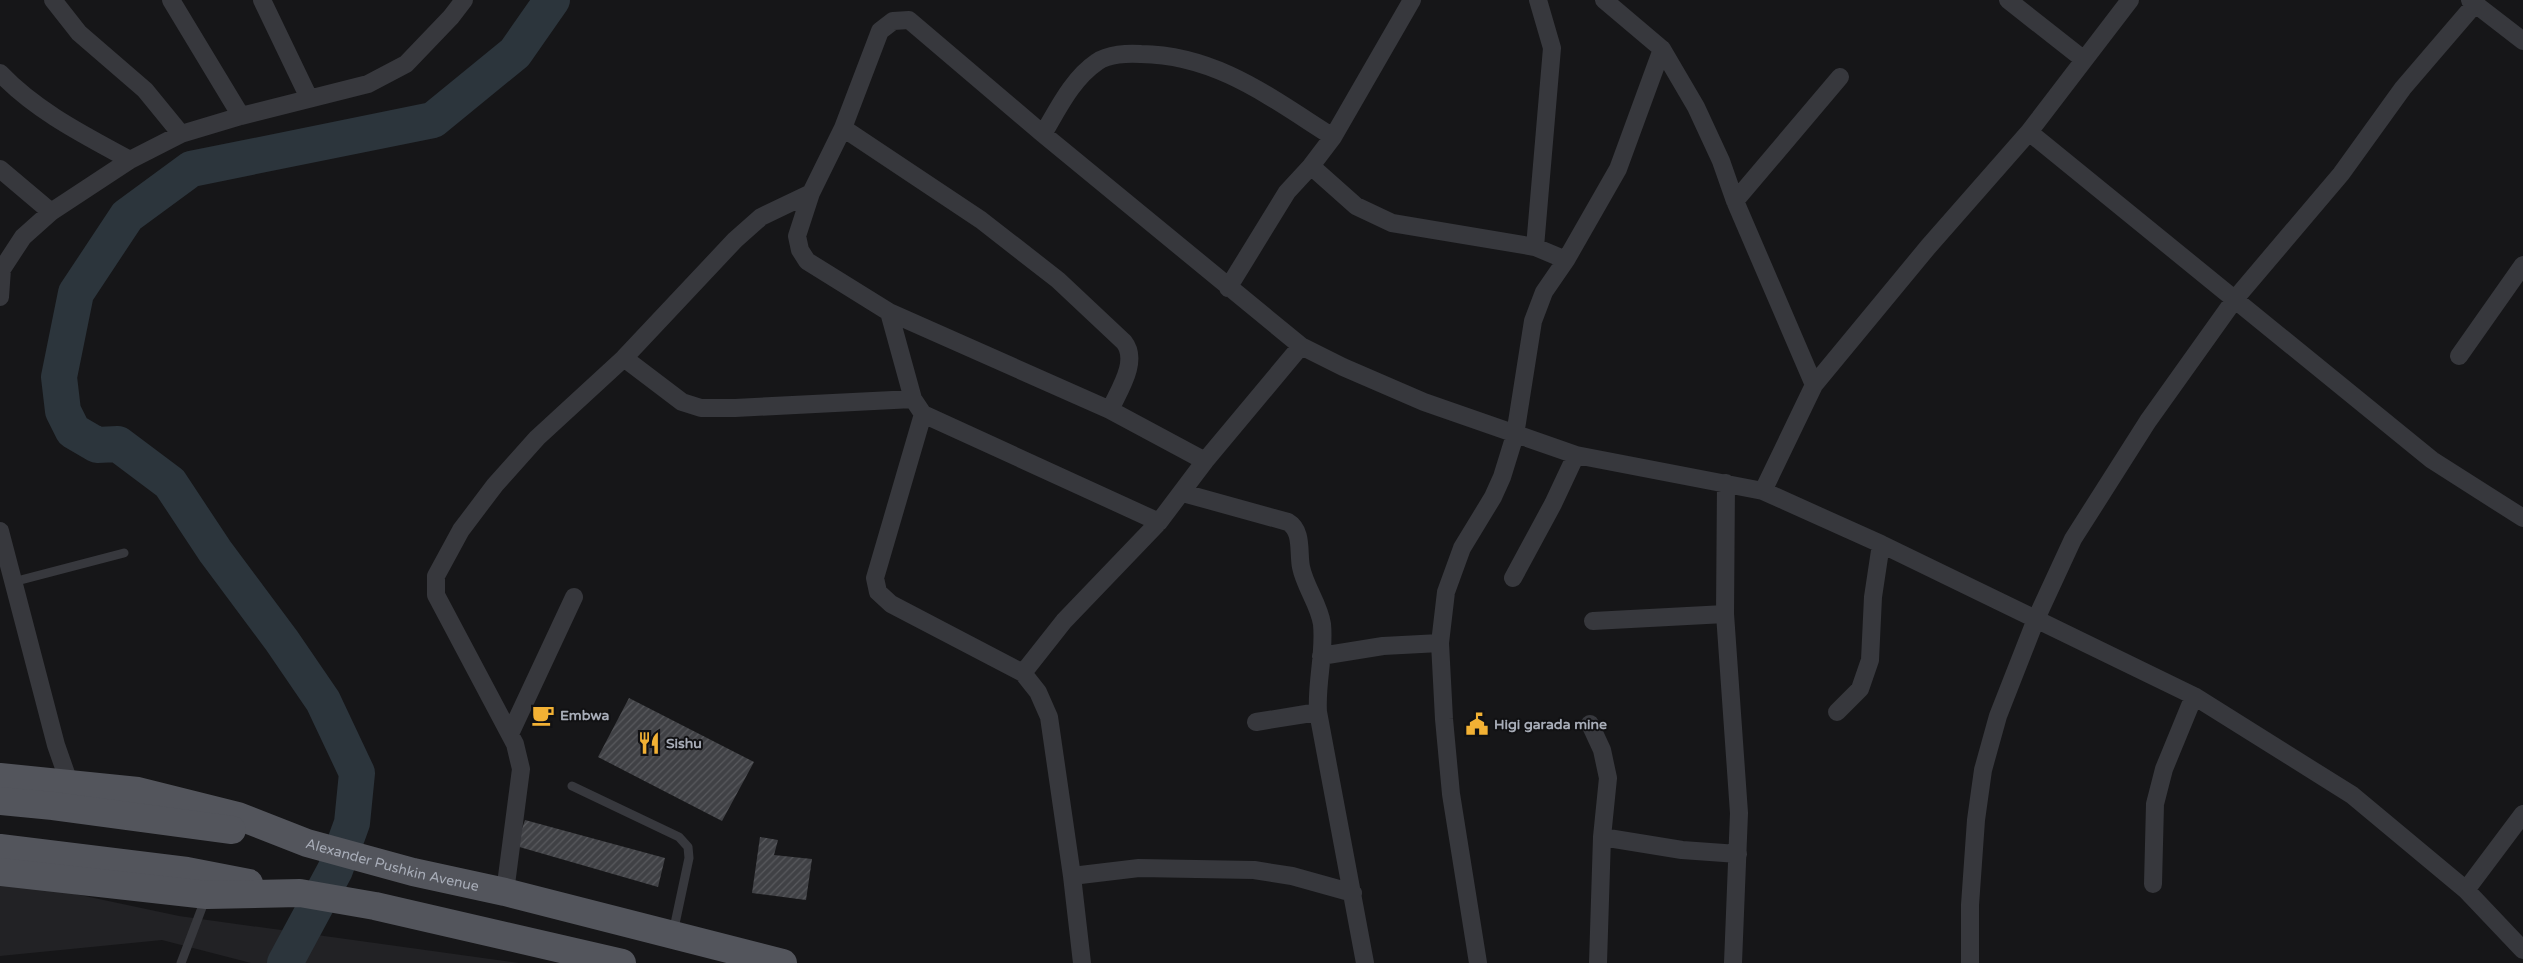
<svg xmlns="http://www.w3.org/2000/svg" width="2523" height="963" font-family="'Varela Round',sans-serif">
<style>
.built{fill:#222225}
.lines{fill:none;stroke-linecap:round;stroke-linejoin:round}
.river{stroke:#2c353c;stroke-width:36}
.building{fill:url(#building-hatch)}
.service{stroke:#37383d;stroke-width:9}
.minor{stroke:#37383d;stroke-width:18}
.primary{stroke:#53555c;stroke-width:28}
.labels{text-anchor:middle;stroke-width:4;stroke-linejoin:round;paint-order:stroke}
.poi-label{font-size:14px;font-weight:bold;fill:#a8adb8;stroke:#111113;text-anchor:start}
.street-label{font-size:14px;fill:#a8adb8;stroke:#111113}
</style>
<defs>
<pattern id="building-hatch" width="6" height="6" patternUnits="userSpaceOnUse" patternTransform="scale(1.25)"><rect width="6" height="6" fill="#404145"/><path d="M-1 1l2-2M0 6l6-6M5 7l2-2" fill="none" stroke="#595a5e"/></pattern>
</defs>
<rect width="100%" height="100%" fill="#161618"/>
<path class="built" d="M 0,878 L 179,916 L 519,963 L 251,963 L 162,940 L 0,956 Z"/>
<g class="lines">
<path class="river" d="M 285,963 L 335,870 L 352,823 L 357,773 L 323,701 L 282,641 L 215,551 L 170,483 L 118,444 L 97,445 L 73,431 L 63,411 L 59,377 L 76,293 L 127,216 L 191,169 L 433,120 L 515,53 L 552,0"/>
</g>
<path class="building" d="M 629,698 L 754,762 L 722,821 L 598,757 Z
M 525,820 L 665,858 L 658,887 L 516,846 Z
M 760,837 L 778,840 L 774,855 L 812,859 L 806,900 L 752,893 Z"/>
<g class="lines">
<path class="service" d="M 13,582 L 124,553
M 572,786 L 679,837 L 688,847 L 689,858 L 673,933
M 181,963 L 206,897"/>
<path class="minor" d="M 53,0 L 79,33 L 145,90 L 181,134
M 171,0 L 241,116
M 262,0 L 309,98
M 1604,0 L 1662,49 L 1696,107 L 1721,161 L 1735,201 L 1814,385
M 2008,0 L 2083,59
M 2470,0 L 2523,41
M 0,73 C 36,111 84,135 130,160
M 843,128 L 880,31 L 893,21 L 909,20 L 1043,134 L 1301,346 L 1343,367 L 1424,402 L 1576,455 L 1763,491 L 1814,385 L 1928,247 L 2029,132 L 2130,0
M 2029,132 L 2432,460 L 2523,518
M 1043,134 C 1058,109 1072,79 1097,62 C 1108,54 1128,53 1141,54 C 1217,55 1271,98 1333,137
M 1311,166 L 1356,206 L 1392,223 L 1535,247 L 1566,260
M 0,169 L 51,212
M 1735,201 L 1840,77
M 1535,247 L 1552,48 L 1538,0
M 1228,288 L 1287,192 L 1311,166 L 1333,137 L 1412,0
M 0,297 L 2,269 L 23,237 L 51,212 L 130,160 L 181,134 L 241,116 L 368,84 L 406,64 L 451,17 L 464,0
M 889,312 L 913,399 L 923,414 L 1159,522
M 2459,356 L 2523,265
M 624,358 L 682,402 L 701,408 L 735,408 L 913,399
M 1110,410 C 1119,390 1139,361 1124,342 L 1058,280 L 981,220 L 843,128 L 811,193 L 797,236 L 800,250 L 807,261 L 889,312 L 1110,410 L 1205,461
M 923,414 L 875,578 L 878,592 L 891,604 L 1023,673
M 1726,483 L 1725,614 L 1739,813 L 1733,963
M 1763,491 L 1881,544 L 2194,696 L 2352,795 L 2466,890 L 2523,950
M 1183,493 L 1288,522 C 1303,531 1298,552 1301,567 C 1305,587 1319,604 1322,624 C 1325,654 1316,683 1318,712 L 1365,963
M 0,531 L 56,745 L 70,785
M 1513,578 L 1553,504 L 1576,455
M 1593,621 L 1725,614
M 1321,656 L 1383,646 L 1440,643
M 1837,712 L 1860,689 L 1870,660 L 1873,597 L 1881,544
M 1256,722 L 1318,712
M 1590,724 L 1602,750 L 1608,778 L 1602,837 L 1598,963
M 510,734 L 574,597
M 1602,837 L 1682,850 L 1738,854
M 1072,876 L 1139,868 L 1254,870 L 1292,876 L 1353,893
M 2153,884 L 2155,804 L 2164,769 L 2194,696
M 2466,890 L 2523,814
M 505,892 L 521,769 L 515,744 L 436,595 L 436,576 L 461,530 L 495,485 L 537,438 L 624,358 L 735,240 L 761,217 L 811,193
M 1082,963 L 1072,876 L 1049,717 L 1038,692 L 1023,673 L 1064,621 L 1159,522 L 1205,461 L 1301,346
M 1478,963 L 1451,794 L 1444,719 L 1440,643 L 1446,592 L 1462,548 L 1493,497 L 1502,477 L 1515,435 L 1533,321 L 1544,292 L 1566,260 L 1618,169 L 1662,49
M 1970,963 L 1970,905 L 1976,820 L 1983,770 L 1998,716 L 2036,619 L 2073,539 L 2148,421 L 2235,299 L 2341,174 L 2403,88 L 2476,3"/>
<g class="primary">
<path id="s1" d="M 0,777 L 138,791 L 238,816 L 307,843 L 413,872 L 505,892 L 783,963"/>
<path d="M 0,801 L 53,806 L 232,830"/>
<path d="M 0,848 L 187,871 L 249,883"/>
<path d="M 0,872 L 207,895 L 300,893 L 375,906 L 622,963"/>
</g>
</g>
<defs>
<symbol id="cafe-bare" viewBox="-9 -9 18 18"><path d="M-5.5-4.5H6V0H3Q3 3.5 0 3.5H-2.5Q-5.5 3.5-5.5 0ZM3-3.2v2h1.7v-2ZM-6 4.5H4V6H-6Z" fill="#f2b134" stroke="#111113" stroke-width="2.5" paint-order="stroke"/></symbol>
<symbol id="civic-bare" viewBox="-9 -9 18 18"><path d="M-.6-6.5H3V-4.5H.6V-3L4-1V1h2V6H-6V1h2V-1L-.6-3ZM-1.2 2.5V6h2.4V2.5Z" fill="#f2b134" stroke="#111113" stroke-width="2.5" paint-order="stroke"/></symbol>
<symbol id="restaurant-bare" viewBox="-9 -9 18 18"><path d="M-5-6h1v4h1v-4h1v4h1v-4h1v5L-1.5 .5V6h-2V.5L-5-1ZM5-6V6H3V1.5H1.5Q1.5-4 5-6Z" fill="#f2b134" stroke="#111113" stroke-width="2.5" paint-order="stroke"/></symbol>
</defs>
<g fill-rule="evenodd">
<use href="#cafe-bare" x="527" y="699" width="32" height="32"/>
<use href="#civic-bare" x="1461" y="708" width="32" height="32"/>
<use href="#restaurant-bare" x="633" y="727" width="32" height="32"/>
</g>
<g class="labels">
<g class="poi-label">
<text x="560" y="720">Embwa</text>
<text x="1494" y="729">Higi garada mine</text>
<text x="666" y="748">Sishu</text>
</g>
<g class="street-label">
<text dy="5" stroke="none"><textPath href="#s1" startOffset="404">Alexander Pushkin Avenue</textPath></text>
</g>
</g>
</svg>
